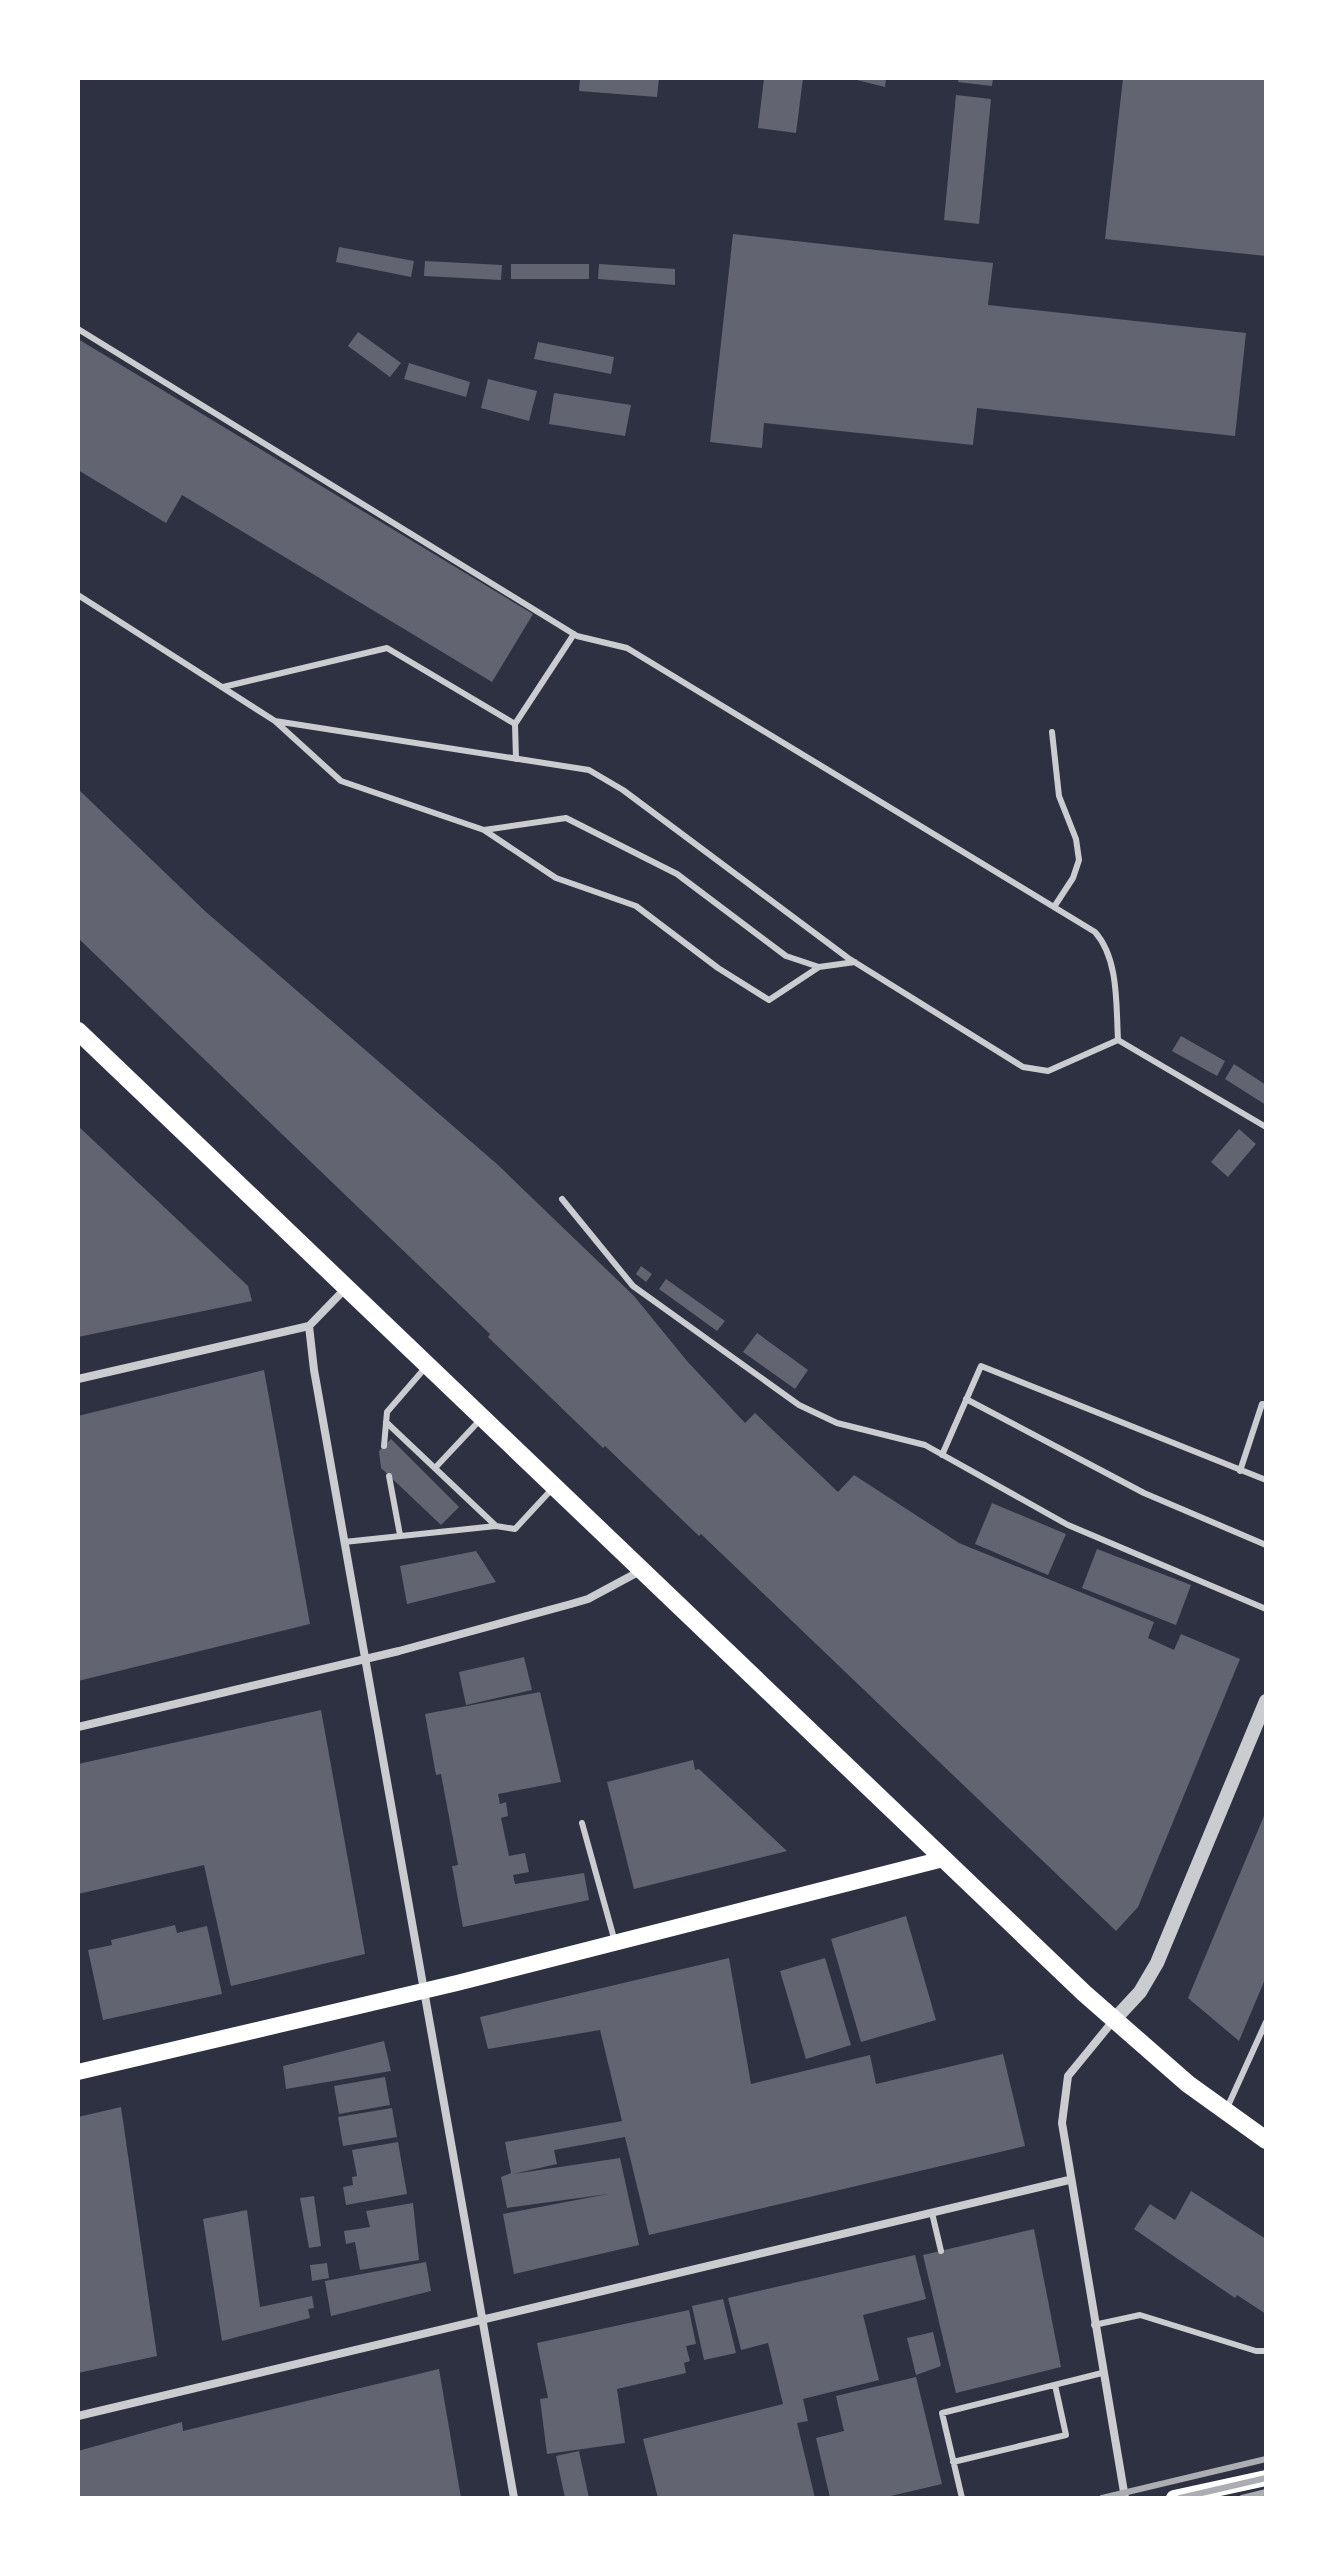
<svg xmlns="http://www.w3.org/2000/svg" width="1344" height="2576" font-family="'Space Grotesk',sans-serif">
<style>
.building{fill:#626471}
.lines{fill:none;stroke-linecap:round;stroke-linejoin:round}
.service{stroke:#caccd0;stroke-width:6}
.minor{stroke:#caccd0;stroke-width:8}
.tertiary{stroke:#caccd0;stroke-width:14}
.secondary{stroke:#fff;stroke-width:16}
.primary{stroke:#fff;stroke-width:18}
.rail{stroke:#abadb3;stroke-width:6}
</style>
<rect width="100%" height="100%" fill="#2d3142"/>
<path class="building" d="M 580,78 L 659,78 L 657,97 L 579,91 Z
M 764,78 L 803,78 L 796,133 L 758,128 Z
M 849,78 L 886,78 L 885,87 Z
M 959,78 L 993,78 L 992,86 L 958,82 Z
M 1123,78 L 1266,78 L 1266,256 L 1105,239 Z
M 956,95 L 991,99 L 979,224 L 944,220 Z
M 733,234 L 993,263 L 988,305 L 1246,333 L 1235,436 L 977,408 L 973,445 L 764,423 L 762,448 L 710,442 Z
M 339,247 L 414,261 L 411,277 L 336,262 Z
M 425,261 L 502,265 L 501,280 L 424,276 Z
M 511,264 L 589,264 L 589,279 L 511,279 Z
M 599,264 L 675,269 L 675,285 L 598,279 Z
M 358,332 L 401,363 L 390,377 L 348,346 Z
M 78,339 L 533,614 L 492,682 L 182,495 L 166,523 L 78,470 Z
M 538,342 L 614,357 L 611,374 L 534,359 Z
M 409,363 L 470,382 L 466,397 L 404,379 Z
M 488,379 L 537,391 L 529,421 L 481,408 Z
M 554,393 L 631,405 L 625,436 L 549,424 Z
M 78,789 L 206,912 L 498,1165 L 634,1296 L 687,1361 L 745,1423 L 755,1413 L 838,1492 L 854,1475 L 959,1543 L 1154,1622 L 1148,1638 L 1174,1650 L 1181,1634 L 1240,1659 L 1138,1907 L 1116,1931 L 701,1534 L 699,1536 L 605,1446 L 603,1448 L 488,1337 L 490,1334 L 78,938 Z
M 1181,1036 L 1225,1061 L 1217,1076 L 1172,1051 Z
M 1234,1064 L 1266,1085 L 1266,1105 L 1225,1079 Z
M 78,1126 L 248,1286 L 252,1301 L 78,1337 Z
M 1239,1129 L 1256,1144 L 1228,1177 L 1211,1162 Z
M 641,1266 L 652,1274 L 646,1282 L 636,1274 Z
M 666,1279 L 725,1321 L 717,1331 L 659,1289 Z
M 757,1333 L 808,1370 L 795,1389 L 743,1352 Z
M 264,1370 L 310,1624 L 78,1681 L 78,1416 Z
M 391,1439 L 459,1507 L 441,1525 L 381,1468 L 379,1451 Z
M 992,1503 L 1066,1534 L 1048,1575 L 975,1544 Z
M 1097,1549 L 1191,1585 L 1176,1625 L 1082,1588 Z
M 476,1551 L 496,1582 L 407,1604 L 400,1566 Z
M 524,1657 L 532,1690 L 466,1705 L 459,1672 Z
M 540,1692 L 561,1782 L 498,1794 L 500,1804 L 506,1802 L 508,1816 L 501,1818 L 509,1856 L 525,1853 L 529,1872 L 513,1875 L 515,1884 L 584,1873 L 589,1900 L 463,1927 L 452,1866 L 458,1865 L 441,1774 L 436,1775 L 425,1714 Z
M 321,1710 L 365,1954 L 231,1986 L 204,1865 L 78,1894 L 78,1764 Z
M 693,1760 L 695,1770 L 699,1769 L 787,1851 L 634,1889 L 607,1782 Z
M 1266,1811 L 1266,1977 L 1239,2041 L 1188,1998 Z
M 906,1916 L 936,2020 L 861,2042 L 831,1939 Z
M 175,1925 L 177,1933 L 207,1926 L 222,1994 L 103,2020 L 88,1950 L 112,1945 L 111,1940 Z
M 729,1958 L 751,2084 L 870,2055 L 876,2084 L 1003,2054 L 1025,2146 L 649,2235 L 625,2137 L 554,2150 L 557,2164 L 513,2174 L 620,2158 L 639,2245 L 514,2274 L 503,2214 L 608,2194 L 507,2208 L 501,2177 L 511,2173 L 505,2142 L 622,2121 L 600,2030 L 488,2049 L 480,2017 Z
M 825,1958 L 851,2045 L 806,2059 L 780,1971 Z
M 384,2041 L 391,2071 L 286,2089 L 283,2066 Z
M 385,2077 L 390,2105 L 339,2114 L 334,2086 Z
M 121,2107 L 157,2356 L 78,2373 L 78,2117 Z
M 392,2108 L 397,2137 L 343,2146 L 338,2117 Z
M 398,2142 L 407,2194 L 346,2205 L 343,2187 L 353,2185 L 352,2177 L 357,2176 L 352,2150 Z
M 1191,2191 L 1266,2239 L 1266,2314 L 1237,2295 L 1235,2298 L 1134,2229 L 1150,2204 L 1175,2220 Z
M 314,2196 L 321,2246 L 309,2248 L 300,2198 Z
M 413,2203 L 419,2260 L 360,2270 L 355,2242 L 346,2244 L 344,2231 L 370,2227 L 366,2211 Z
M 247,2210 L 260,2307 L 312,2296 L 314,2308 L 308,2309 L 310,2318 L 222,2341 L 203,2219 Z
M 1034,2229 L 1061,2367 L 956,2393 L 923,2255 Z
M 915,2255 L 926,2299 L 863,2315 L 879,2380 L 803,2399 L 808,2421 L 797,2423 L 815,2498 L 658,2498 L 643,2439 L 783,2404 L 768,2343 L 741,2350 L 728,2298 Z
M 426,2262 L 431,2291 L 331,2316 L 325,2281 Z
M 327,2263 L 329,2278 L 312,2281 L 310,2265 Z
M 723,2299 L 736,2353 L 704,2360 L 692,2306 Z
M 689,2310 L 696,2344 L 686,2346 L 690,2361 L 684,2363 L 686,2373 L 617,2389 L 625,2443 L 547,2454 L 540,2399 L 548,2398 L 537,2343 Z
M 933,2332 L 941,2366 L 916,2375 L 907,2338 Z
M 439,2369 L 461,2498 L 78,2498 L 78,2451 L 182,2422 L 183,2431 Z
M 916,2377 L 942,2484 L 882,2498 L 830,2498 L 816,2438 L 844,2431 L 836,2396 Z
M 579,2451 L 589,2498 L 565,2498 L 556,2456 Z"/>
<g class="lines">
<path class="service" d="M 78,329 L 577,636 L 627,648 L 1095,932 C 1119,959 1116,1005 1118,1040
M 78,595 L 275,721 L 341,781 L 484,830 L 556,878 L 636,906 L 718,968 L 769,1000 L 819,967 L 855,962
M 223,687 L 387,648 L 515,724
M 275,721 L 589,770 L 623,790 L 848,958 L 1023,1067 L 1048,1071 L 1118,1040
M 1052,732 L 1059,796 L 1076,839 L 1079,860 L 1073,878 L 1054,907
M 516,759 L 515,724 L 574,634
M 484,830 L 566,818 L 677,874 L 786,956 L 819,967
M 1118,1040 L 1266,1127
M 562,1199 L 633,1286 L 799,1405 L 837,1423 L 925,1445 L 1068,1525 L 1266,1609
M 966,1399 L 1144,1493 L 1266,1545
M 386,1422 L 496,1526
M 384,1446 L 387,1412 L 425,1368
M 942,1455 L 981,1366 L 1266,1480
M 435,1468 L 480,1420
M 1240,1471 L 1262,1404 L 1266,1404
M 389,1476 L 400,1535
M 344,1542 L 496,1526 L 515,1529 L 552,1489
M 582,1823 L 615,1942
M 1227,2108 L 1266,2022
M 932,2213 L 941,2251
M 1094,2325 L 1140,2315 L 1256,2351 L 1266,2351
M 953,2462 L 1066,2435 L 1055,2385
M 962,2498 L 942,2413 L 1102,2373"/>
<path class="minor" d="M 346,1288 L 309,1326 L 314,1370 L 514,2498
M 78,1379 L 309,1326
M 78,1727 L 399,1651 L 571,1604 L 588,1599 L 642,1570
M 1113,2021 L 1068,2076 L 1062,2123 L 1125,2498
M 78,2416 L 1069,2180"/>
<path class="tertiary" d="M 1114,2020 L 1140,1992 L 1157,1963 L 1266,1701"/>
<path class="secondary" d="M 78,2072 L 457,1983 L 943,1859
M 1174,2498 L 1266,2478"/>
<path class="primary" d="M 78,1031 L 1084,1993 L 1188,2084 L 1266,2140"/>
<path class="rail" d="M 1102,2498 L 1266,2459
M 1180,2498 L 1266,2478
M 1242,2498 L 1266,2492"/>
</g>
<rect width="1344" height="2576" fill="none" stroke="#ffffff" stroke-width="160"/>
</svg>
